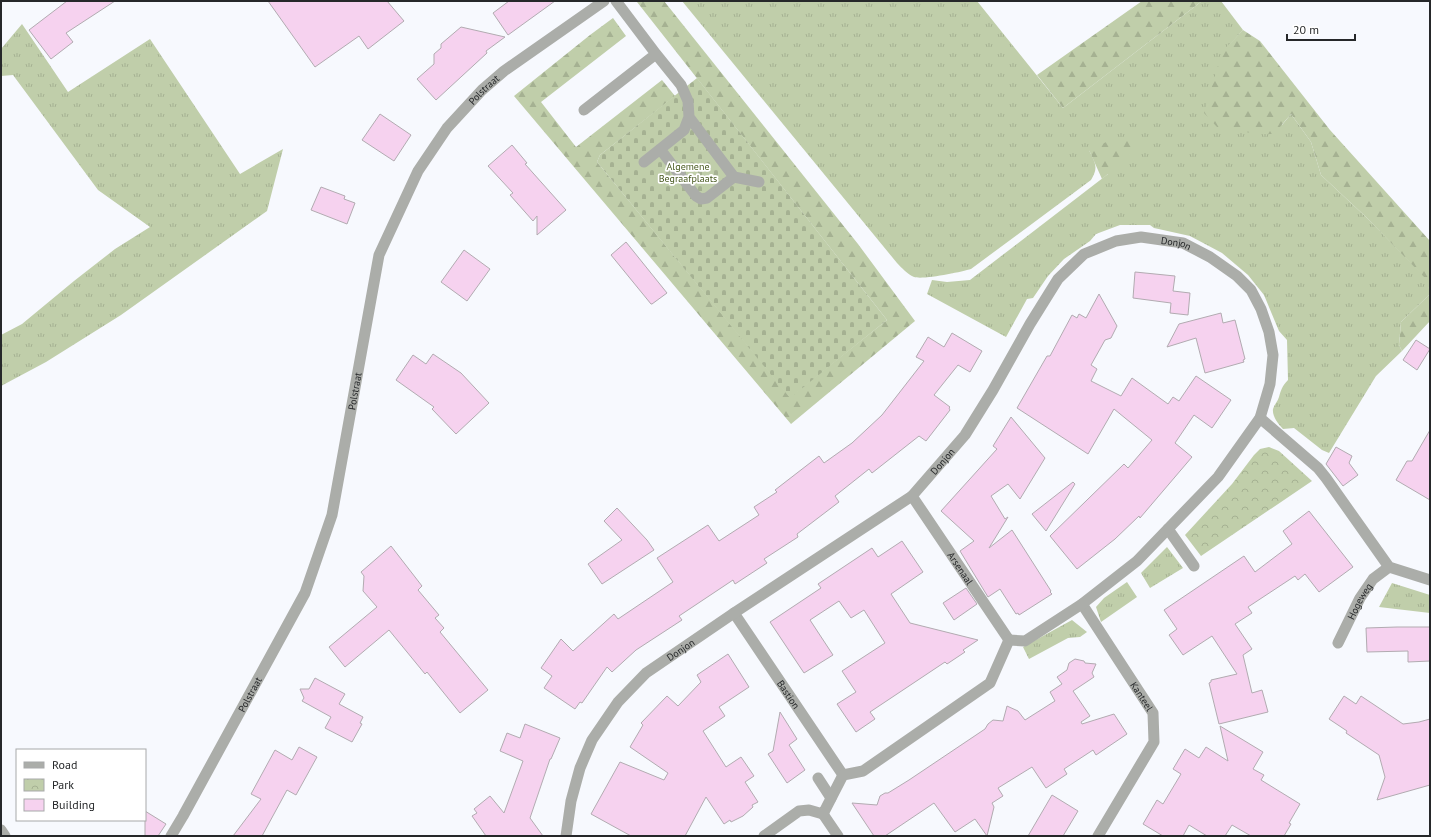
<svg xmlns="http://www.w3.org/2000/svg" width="1431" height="837" font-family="'PT Sans',sans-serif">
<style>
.grass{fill:url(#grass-tufts)}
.forest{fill:url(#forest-firs)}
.cemetery{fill:url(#cemetery-stones)}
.park{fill:url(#park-crowns)}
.building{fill:#f6d2ef;stroke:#b2abb1}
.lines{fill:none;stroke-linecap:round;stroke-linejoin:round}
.service{stroke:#abada9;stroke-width:11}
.minor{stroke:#abada9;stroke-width:11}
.labels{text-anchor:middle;stroke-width:3.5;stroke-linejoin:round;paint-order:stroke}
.street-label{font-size:10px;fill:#26282a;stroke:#fff}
.park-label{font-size:10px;fill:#485a20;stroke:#fff}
</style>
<defs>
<pattern id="grass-tufts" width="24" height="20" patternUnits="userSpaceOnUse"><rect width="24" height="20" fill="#c0ceaa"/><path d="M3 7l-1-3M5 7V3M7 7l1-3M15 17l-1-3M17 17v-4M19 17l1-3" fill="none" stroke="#a5b192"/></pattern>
<pattern id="forest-firs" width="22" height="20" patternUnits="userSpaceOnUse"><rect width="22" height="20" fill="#c0ceaa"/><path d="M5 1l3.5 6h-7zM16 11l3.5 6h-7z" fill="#a5b192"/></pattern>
<pattern id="cemetery-stones" width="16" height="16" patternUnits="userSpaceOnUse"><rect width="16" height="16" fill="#c0ceaa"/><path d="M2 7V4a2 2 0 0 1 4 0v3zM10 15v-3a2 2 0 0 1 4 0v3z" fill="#a5b192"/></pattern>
<pattern id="park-crowns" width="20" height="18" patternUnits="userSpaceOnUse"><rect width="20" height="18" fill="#c0ceaa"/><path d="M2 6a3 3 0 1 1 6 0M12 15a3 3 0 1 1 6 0" fill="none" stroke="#a5b192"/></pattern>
</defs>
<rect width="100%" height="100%" fill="#f7f9fe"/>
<path class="grass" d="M 682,1 L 977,1 L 1063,108 L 1202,1 L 1221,1 L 1243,30 L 1224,51 L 1282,125 L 1291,114 L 1311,142 L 1321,175 L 1366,217 L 1427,279 L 1430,294 L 1401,322 L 1399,345 L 1402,351 L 1376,376 L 1329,453 L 1322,450 L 1294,428 L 1283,429 C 1278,424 1272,416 1273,409 C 1274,405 1278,401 1279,397 C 1281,390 1282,386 1288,380 L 1287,340 L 1279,331 L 1264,295 L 1248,275 L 1222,253 L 1190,236 L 1154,228 L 1150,225 L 1120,225 L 1096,234 L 1090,241 L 1064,259 L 1048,276 L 1033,298 L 1027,299 L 1006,337 L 927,294 L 932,280 L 947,282 L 970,280 L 1108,174 L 1089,150 C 1095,163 1099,167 1091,180 L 971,269 C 961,272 923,280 914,277 C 907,274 902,268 897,263 Z
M 22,24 L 68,92 L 150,39 L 240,174 L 283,149 L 267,211 L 121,315 L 46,362 L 1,386 L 1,335 L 22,324 L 74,281 L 115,249 L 150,227 L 98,190 L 13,75 L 1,76 L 1,49 Z
M 1167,547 L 1183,568 L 1150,588 L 1141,573 Z
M 1127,582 L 1137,597 L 1101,622 L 1096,607 L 1104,598 Z
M 1392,583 L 1430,595 L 1430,613 L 1379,607 Z
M 1072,620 L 1087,632 L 1080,637 L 1068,638 L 1029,659 L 1023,647 Z"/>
<path class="forest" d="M 637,1 L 664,1 L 858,244 L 915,321 L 791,424 L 514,96 L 590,35 L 613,18 L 626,36 L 541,102 L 576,147 L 662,80 L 675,96 L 600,155 L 597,162 L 790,397 L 887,320 L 637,2 Z
M 1142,1 L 1202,1 L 1063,108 L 1037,75 Z
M 1243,30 L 1260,41 L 1330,130 L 1430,241 L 1430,321 L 1402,351 L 1399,345 L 1401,322 L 1430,294 L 1426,279 L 1366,217 L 1321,175 L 1311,142 L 1291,114 L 1274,134 L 1257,134 L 1217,127 L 1204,113 L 1222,52 Z
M 1117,137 L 1131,138 L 1138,141 L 1136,150 L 1102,179 L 1089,150 Z"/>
<path class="cemetery" d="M 697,78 L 887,320 L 790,398 L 597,162 L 600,155 Z"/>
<path class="park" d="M 1269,447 L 1279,451 L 1312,481 L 1201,556 L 1185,535 L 1232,484 L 1254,455 L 1260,449 Z"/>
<path class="building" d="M 67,1 L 115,1 L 66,33 L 73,42 L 51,59 L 29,30 Z
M 268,1 L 387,1 L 404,21 L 368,49 L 359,36 L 315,67 Z
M 509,1 L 555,1 L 508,35 L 493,13 Z
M 461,27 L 505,37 L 486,51 L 487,53 L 436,100 L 417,79 L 434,64 L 434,54 L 441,48 L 441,44 Z
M 380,114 L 411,135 L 394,161 L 362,140 Z
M 512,145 L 527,163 L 525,164 L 566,210 L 537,235 L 537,216 L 533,221 L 510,195 L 513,193 L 488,166 Z
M 321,187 L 345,196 L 344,199 L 355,203 L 347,224 L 311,210 Z
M 626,242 L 667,293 L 652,304 L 651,304 L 611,255 Z
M 464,250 L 490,269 L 467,301 L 441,282 Z
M 1135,272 L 1175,276 L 1173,291 L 1190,293 L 1188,315 L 1170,313 L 1171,303 L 1133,298 Z
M 1099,294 L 1117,326 L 1111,338 L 1105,340 L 1091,365 L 1097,369 L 1091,381 L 1121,396 L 1132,378 L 1168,404 L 1173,397 L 1179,401 L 1196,376 L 1231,400 L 1212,428 L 1194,415 L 1175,443 L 1192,457 L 1140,518 L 1139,516 L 1115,539 L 1077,569 L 1050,536 L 1124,464 L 1128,468 L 1152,440 L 1114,409 L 1088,454 L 1017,408 L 1047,356 L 1050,356 L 1072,315 L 1077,318 L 1079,314 L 1086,318 Z
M 1221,313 L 1223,323 L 1235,320 L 1245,359 L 1243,360 L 1244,362 L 1205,373 L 1196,338 L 1167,347 L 1179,324 Z
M 952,333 L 982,351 L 970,372 L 958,365 L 934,395 L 950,407 L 949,408 L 950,410 L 926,441 L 919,436 L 872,473 L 869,469 L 835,496 L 839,502 L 797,534 L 798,537 L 764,559 L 767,563 L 735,584 L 733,580 L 679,616 L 682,620 L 636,650 L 612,672 L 607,667 L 582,703 L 580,702 L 575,709 L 544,688 L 552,676 L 541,668 L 561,639 L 573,651 L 614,614 L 618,619 L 673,582 L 657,558 L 708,525 L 719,541 L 759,515 L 754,507 L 777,492 L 775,490 L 819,456 L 824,463 L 852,443 L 882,415 L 924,361 L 916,357 L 928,337 L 944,347 Z
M 1416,340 L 1430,349 L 1417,370 L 1403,360 Z
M 433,354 L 461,373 L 489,403 L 456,434 L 432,409 L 434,407 L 396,380 L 413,355 L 426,364 Z
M 1011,417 L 1045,458 L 1020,499 L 1008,484 L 991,496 L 1005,519 L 1008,517 L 989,548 L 1012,530 L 1051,591 L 1050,592 L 1052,594 L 1019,615 L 1018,613 L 1016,614 L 1000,589 L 988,597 L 960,551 L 974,541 L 941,511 L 997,449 L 993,446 Z
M 1430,430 L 1430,500 L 1396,480 L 1407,461 L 1412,461 Z
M 1336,447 L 1352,456 L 1349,463 L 1358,475 L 1343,486 L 1326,464 Z
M 1073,482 L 1075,484 L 1046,531 L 1032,514 Z
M 617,508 L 647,540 L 654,550 L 602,584 L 588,564 L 622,540 L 604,521 Z
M 1309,511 L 1353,567 L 1319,592 L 1305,574 L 1298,580 L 1295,576 L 1248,607 L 1252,613 L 1235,624 L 1252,649 L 1243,655 L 1252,693 L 1262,690 L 1268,712 L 1219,724 L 1209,683 L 1211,682 L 1211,680 L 1237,674 L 1212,636 L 1183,655 L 1169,635 L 1177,629 L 1164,610 L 1244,556 L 1255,572 L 1292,544 L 1283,531 Z
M 902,541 L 923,572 L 891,594 L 910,623 L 978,640 L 963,650 L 965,652 L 947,664 L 945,662 L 870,712 L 875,719 L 856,732 L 837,704 L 856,692 L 842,671 L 885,643 L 864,610 L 851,618 L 839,601 L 810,620 L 833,655 L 804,673 L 770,622 L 821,588 L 818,584 L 872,548 L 878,557 Z
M 391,546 L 422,586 L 418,590 L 439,615 L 435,618 L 444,628 L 440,632 L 488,690 L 460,713 L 427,672 L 425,674 L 389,630 L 345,667 L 329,647 L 377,607 L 363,591 L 364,576 L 361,572 Z
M 966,588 L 977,604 L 954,620 L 943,603 Z
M 1397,627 L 1430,627 L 1430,661 L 1408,662 L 1408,651 L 1367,652 L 1366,628 Z
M 728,654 L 749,687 L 719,707 L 725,716 L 703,731 L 726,767 L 741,757 L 754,776 L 745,782 L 758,802 L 752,805 L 753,807 L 743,816 L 731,822 L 730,820 L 724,824 L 706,797 L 685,836 L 631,836 L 591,814 L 620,762 L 664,780 L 668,773 L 630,747 L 643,725 L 641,723 L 667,696 L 678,706 L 701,682 L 697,675 Z
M 1075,659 L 1084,661 L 1085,663 L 1096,664 L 1092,673 L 1094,677 L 1073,691 L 1090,716 L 1081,722 L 1082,724 L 1114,714 L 1127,734 L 1096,755 L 1093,750 L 1064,769 L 1067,774 L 1046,788 L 1032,767 L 998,788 L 1003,796 L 992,803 L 994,807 L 987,836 L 975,819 L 955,832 L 934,803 L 885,836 L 874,836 L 852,803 L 877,805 L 880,796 L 885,793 L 888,793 L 909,780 L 985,729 L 988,724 L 993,720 L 1003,721 L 1007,706 L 1018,711 L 1025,720 L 1055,701 L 1050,692 L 1062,684 L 1057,677 L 1067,670 L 1069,663 Z
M 315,678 L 345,694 L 339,704 L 363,717 L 360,723 L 362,724 L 352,742 L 325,728 L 331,717 L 302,701 L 304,698 L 300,689 L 309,689 Z
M 1344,696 L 1356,704 L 1361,696 L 1403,724 L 1419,722 L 1430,719 L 1430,785 L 1377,800 L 1385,777 L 1379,755 L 1346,733 L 1347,731 L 1329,719 Z
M 780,712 L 797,739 L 789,745 L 805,770 L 787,783 L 768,754 L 773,751 Z
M 525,724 L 560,738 L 551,759 L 550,759 L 530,818 L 543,836 L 486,836 L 472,816 L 477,813 L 474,809 L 490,796 L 504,813 L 523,761 L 500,751 L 507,733 L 520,738 Z
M 1220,726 L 1263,752 L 1253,769 L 1264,775 L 1261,780 L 1300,804 L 1289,823 L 1291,824 L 1284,836 L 1251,836 L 1232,825 L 1225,836 L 1207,836 L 1189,825 L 1183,836 L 1163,836 L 1143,824 L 1157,800 L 1163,804 L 1181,774 L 1173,769 L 1185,749 L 1199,758 L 1206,747 L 1228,761 Z
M 299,747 L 317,757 L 296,795 L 287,790 L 262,836 L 233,836 L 261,799 L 251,794 L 275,750 L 292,760 Z
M 1052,795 L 1078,811 L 1063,836 L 1028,836 Z
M 145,811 L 166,824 L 158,836 L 145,836 Z"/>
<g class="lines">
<path class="service" d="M 584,110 L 656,54 L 616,1
M 689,117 L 734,177 L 759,182
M 660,149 L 696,196 L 701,199 L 707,198 L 734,177
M 644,162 L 684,130 L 689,117 L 688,101 L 681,85 L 656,54
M 1168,529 L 1194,566
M 818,778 L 831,798"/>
<g class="minor">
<path d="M 1260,418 L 1318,468 L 1326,478 L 1389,567 L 1430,580"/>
<path id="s1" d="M 912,496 L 1009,640"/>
<path id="s2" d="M 1082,604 L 1153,713 L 1154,742 L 1098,836"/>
<path id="s3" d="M 734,613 L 843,775"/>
<path id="s4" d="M 1338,643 L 1360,598 L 1373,579 L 1389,567"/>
<path d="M 823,814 L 838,836"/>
<path d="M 1,830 L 5,836"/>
<path id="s5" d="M 171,836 L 183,816 L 305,593 L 332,515 L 379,255 L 418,171 L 447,128 L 482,90 L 504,71 L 604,1"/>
<path id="s6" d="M 566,836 L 571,801 L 580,768 L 592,740 L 618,702 L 646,673 L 734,613 L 912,496 L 965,435 L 993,390 L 1030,324 L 1058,279 L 1084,254 L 1116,241 L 1141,237 L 1183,243 L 1210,257 L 1237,276 L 1251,290 L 1261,309 L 1269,332 L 1273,355 L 1270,384 L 1260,418 L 1218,477 L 1137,561 L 1082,604 L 1025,641 L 1009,640 L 990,683 L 863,771 L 843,775 L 823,814 L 809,810 L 799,811 L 764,836"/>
</g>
</g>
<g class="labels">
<g class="street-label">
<text dy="4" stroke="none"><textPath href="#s5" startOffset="822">Polstraat</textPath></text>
<text dy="4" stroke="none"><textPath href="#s6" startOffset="900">Donjon</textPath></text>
<text dy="4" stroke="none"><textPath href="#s5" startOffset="486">Polstraat</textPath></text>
<text dy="4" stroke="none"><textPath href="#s6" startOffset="552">Donjon</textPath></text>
<text dy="4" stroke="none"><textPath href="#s1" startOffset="87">Arsenaal</textPath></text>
<text dy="4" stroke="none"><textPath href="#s4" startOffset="47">Hogeweg</textPath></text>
<text dy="4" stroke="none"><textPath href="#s6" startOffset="228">Donjon</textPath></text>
<text dy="4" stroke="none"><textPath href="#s5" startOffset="162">Polstraat</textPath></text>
<text dy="4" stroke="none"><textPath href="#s3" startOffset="98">Bastion</textPath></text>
<text dy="4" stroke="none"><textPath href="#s2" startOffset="110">Kanteel</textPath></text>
</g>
<g class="park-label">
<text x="688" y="170">Algemene<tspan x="688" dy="12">Begraafplaats</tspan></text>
</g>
</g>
<rect width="1431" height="837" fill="none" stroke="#26282a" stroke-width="4"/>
<rect x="16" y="749" width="130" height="72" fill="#ffffff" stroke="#a8a9aa"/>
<rect x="24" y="762" width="20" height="6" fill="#abada9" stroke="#a8a9aa"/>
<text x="52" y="769" font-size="12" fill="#26282a">Road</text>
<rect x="24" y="779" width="20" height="12" fill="url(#park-crowns)" stroke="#a8a9aa"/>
<text x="52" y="789" font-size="12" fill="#26282a">Park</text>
<rect x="24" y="799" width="20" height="12" fill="#f6d2ef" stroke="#a8a9aa"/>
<text x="52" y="809" font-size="12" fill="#26282a">Building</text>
<path d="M1287 34v6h68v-6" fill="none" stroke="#26282a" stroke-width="2"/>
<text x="1293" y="34" font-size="12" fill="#26282a" stroke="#ffffff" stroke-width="3" paint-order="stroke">20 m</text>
</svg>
